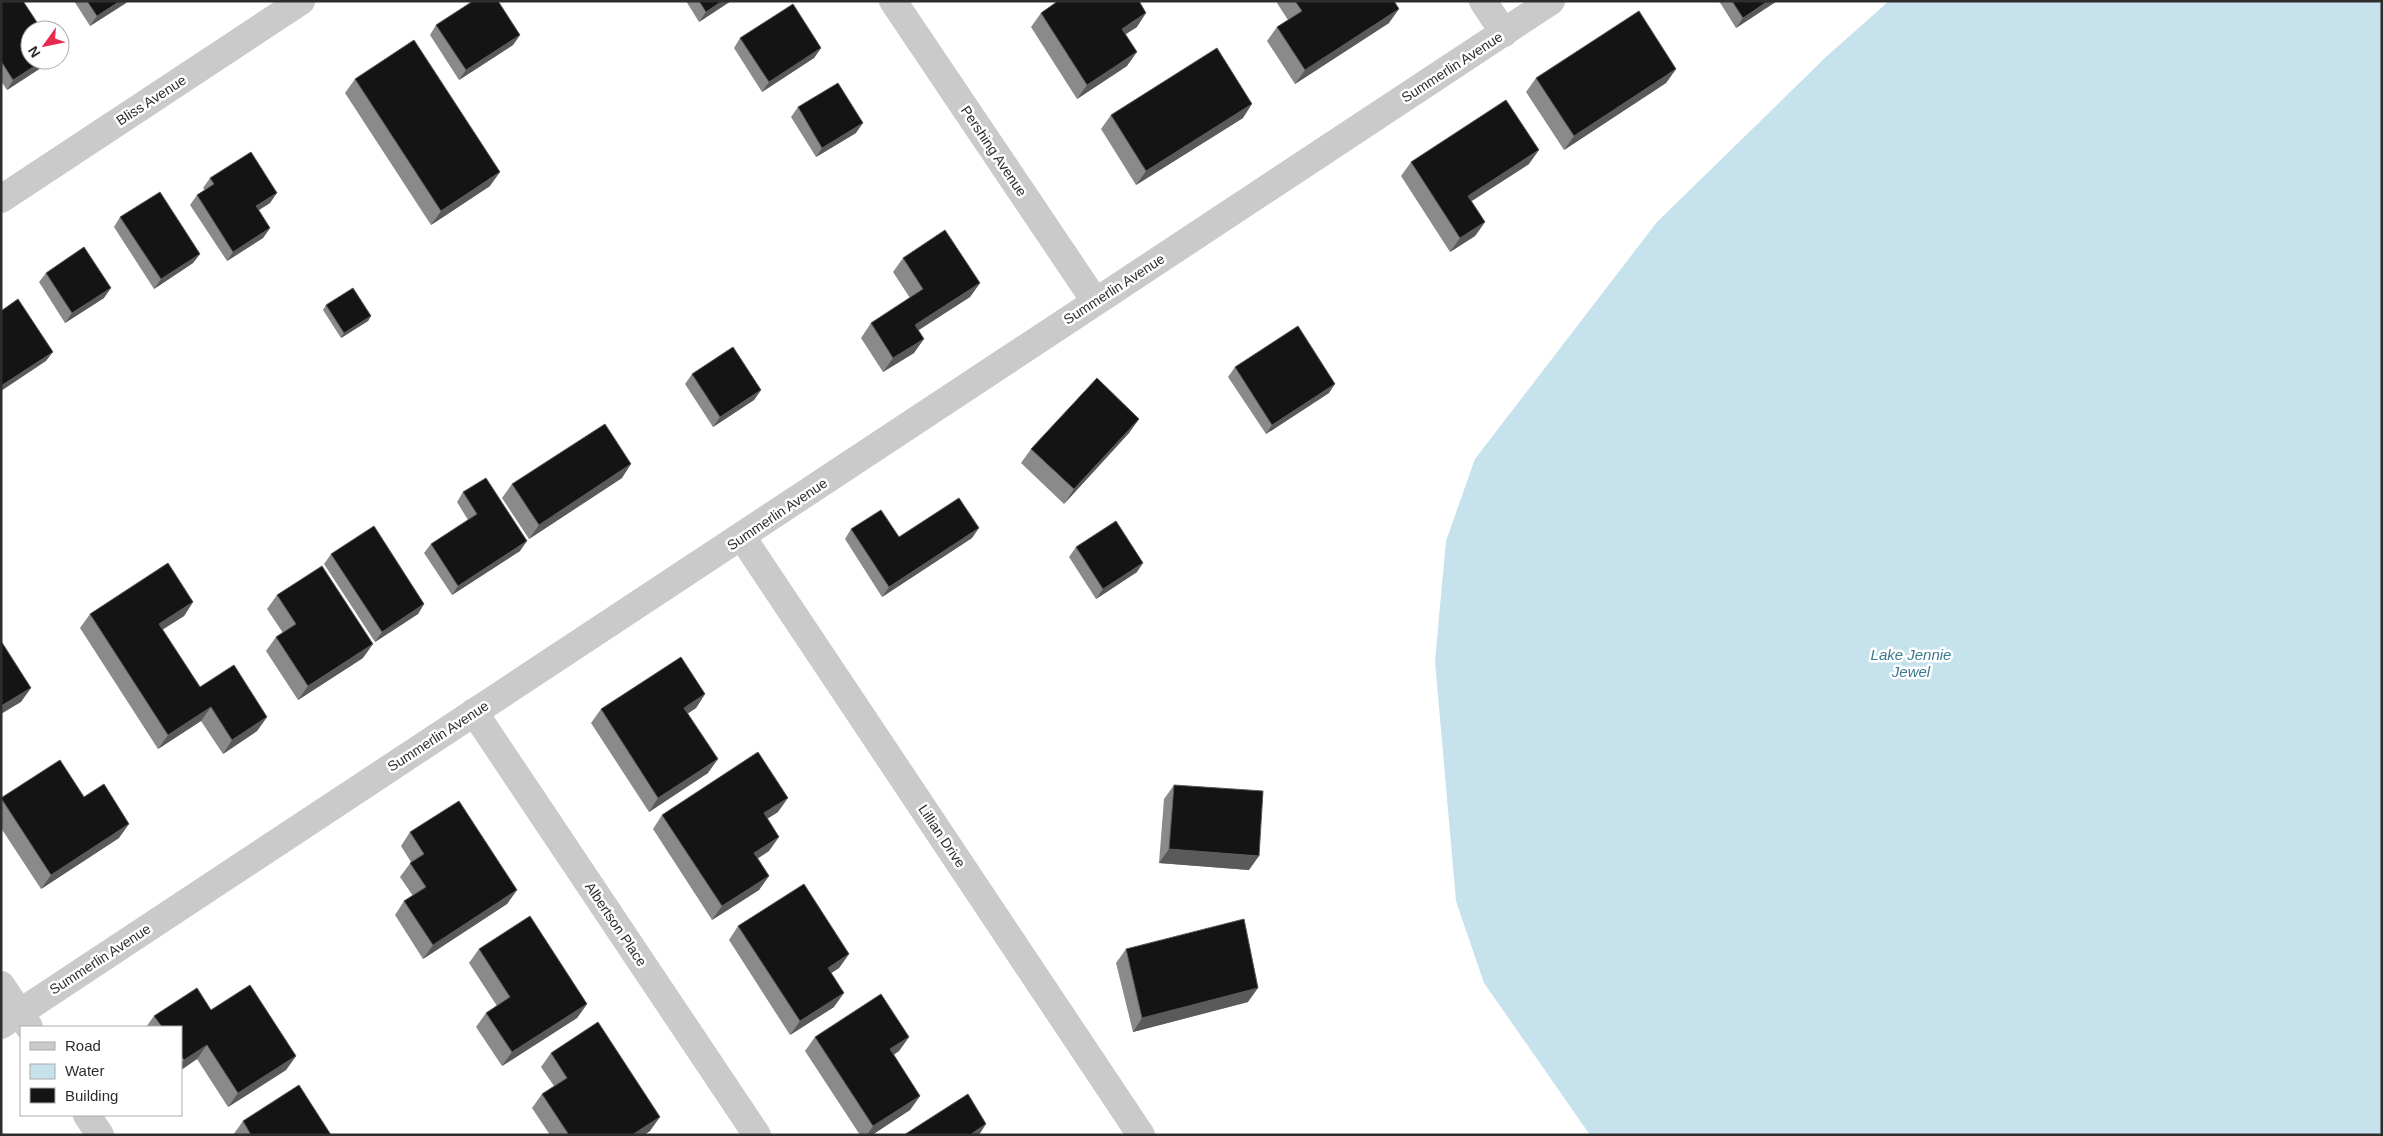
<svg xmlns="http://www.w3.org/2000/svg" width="2383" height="1136" font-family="Helvetica,sans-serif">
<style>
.water{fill:#c6e2ec}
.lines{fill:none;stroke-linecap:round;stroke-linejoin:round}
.minor{stroke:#cacaca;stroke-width:28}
.tertiary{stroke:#cacaca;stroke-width:28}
.wall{fill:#8a8a8a}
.shaded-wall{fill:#5a5a5a}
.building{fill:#141414;stroke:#5a5a5a}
.labels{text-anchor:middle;stroke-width:5;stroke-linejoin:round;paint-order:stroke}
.street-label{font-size:14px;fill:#2d2d2d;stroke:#fff}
.water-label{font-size:15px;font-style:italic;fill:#3a7a90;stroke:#fff}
</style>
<rect width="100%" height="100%" fill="#fff"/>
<path class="water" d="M 1889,1 L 2382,1 L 2382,1135 L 1590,1135 L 1484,983 L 1456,901 L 1435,661 L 1446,541 L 1475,459 L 1657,222 L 1827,56 Z"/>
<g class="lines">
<path class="minor" d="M 1483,1 L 1504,33
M 1,199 L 301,1
M 742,537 L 1141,1135
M 474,712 L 757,1135
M 1,985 L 29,1027
M 87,1115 L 100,1135"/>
<path class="tertiary" d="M 893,1 L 1095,301
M 1,1025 L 1551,1"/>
</g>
<path class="wall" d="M 1,1 L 30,60 L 51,60 L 50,62 L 7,90 L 1,81 Z
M 74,1 L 127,1 L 126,3 L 90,26 Z
M 686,1 L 731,1 L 699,22 Z
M 1279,1 L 1394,1 L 1389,23 L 1295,84 L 1267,41 L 1277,27 L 1288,20 L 1277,3 Z
M 1719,1 L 1777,1 L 1736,28 Z
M 1041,13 L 1137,27 L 1125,34 L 1127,66 L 1077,99 L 1031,27 Z
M 436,25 L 520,35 L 513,45 L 459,80 L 430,35 Z
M 740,38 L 821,48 L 814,58 L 762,92 L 734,48 Z
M 1676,69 L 1666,83 L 1564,150 L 1526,92 L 1536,78 Z
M 355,79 L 490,186 L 431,225 L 345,93 Z
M 798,107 L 856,133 L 816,157 L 791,117 Z
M 1111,115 L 1243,118 L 1136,185 L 1101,129 Z
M 1411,162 L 1529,164 L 1471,201 L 1485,222 L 1475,236 L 1450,252 L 1401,176 Z
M 210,178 L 270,203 L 259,210 L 270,228 L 263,238 L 227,261 L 190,205 L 197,195 L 205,190 L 203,188 Z
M 120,217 L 200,254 L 193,263 L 154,289 L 114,227 Z
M 903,258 L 980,283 L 970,297 L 918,330 L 914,353 L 883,372 L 861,338 L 871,323 L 910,298 L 893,272 Z
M 46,273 L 104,298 L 65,323 L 39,282 Z
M 326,305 L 371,316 L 368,321 L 341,338 L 323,310 Z
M 1235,367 L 1329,393 L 1266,434 L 1228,377 Z
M 692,374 L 761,390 L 754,400 L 713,427 L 685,384 Z
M 1139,419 L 1129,433 L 1064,504 L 1021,463 L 1031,449 Z
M 622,478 L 529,539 L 502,498 L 512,484 Z
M 463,492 L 520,551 L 452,595 L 424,553 L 431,544 L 468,520 L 457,502 Z
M 851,529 L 899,537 L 972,538 L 882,597 L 845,539 Z
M 1076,547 L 1137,572 L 1096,599 L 1069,557 Z
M 331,554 L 424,604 L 418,614 L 375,642 L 324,564 Z
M 277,595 L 363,658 L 298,700 L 266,651 L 276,637 L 283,633 L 267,609 Z
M 193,602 L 184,616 L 162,630 L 200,687 L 267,717 L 257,731 L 223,754 L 201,721 L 158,749 L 80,628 L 90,614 Z
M 705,694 L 696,708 L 688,713 L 708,773 L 649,812 L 591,723 L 601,709 Z
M 1174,785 L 1249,870 L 1159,863 L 1164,799 Z
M 84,797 L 119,838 L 41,889 L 1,828 L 1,798 Z
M 778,812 L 767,819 L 769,851 L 758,858 L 769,876 L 759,890 L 712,920 L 653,829 L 662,815 Z
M 410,832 L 517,890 L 507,904 L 423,959 L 395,915 L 404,901 L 413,896 L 400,877 L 411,862 L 401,846 Z
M 738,926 L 849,954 L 839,968 L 831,973 L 834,1007 L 790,1035 L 729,940 Z
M 479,949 L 587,1004 L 577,1018 L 502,1066 L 476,1027 L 486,1013 L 497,1006 L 469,963 Z
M 1126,949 L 1248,1002 L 1133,1032 L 1116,963 Z
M 211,1010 L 296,1056 L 286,1070 L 228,1107 L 197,1059 L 181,1070 L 181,1027 L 146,1027 L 154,1016 Z
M 815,1037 L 909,1037 L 899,1051 L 894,1055 L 920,1096 L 910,1110 L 872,1135 L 860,1135 L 805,1051 Z
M 551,1053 L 650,1131 L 644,1135 L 550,1135 L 532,1108 L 542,1094 L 554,1086 L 541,1067 Z
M 243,1121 L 331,1135 L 233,1135 Z"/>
<path class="shaded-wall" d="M 120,1 L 127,1 L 126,3 L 90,26 L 97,16 Z
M 722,1 L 731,1 L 699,22 L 706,12 Z
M 1768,1 L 1777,1 L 1736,28 L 1743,18 Z
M 1399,9 L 1389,23 L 1295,84 L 1305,70 Z
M 1146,13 L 1137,27 L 1112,43 L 1122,29 Z
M 520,35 L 513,45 L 459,80 L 466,70 Z
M 821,48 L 814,58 L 762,92 L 769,82 Z
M 1137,52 L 1127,66 L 1077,99 L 1087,85 Z
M 44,60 L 51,60 L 50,62 L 7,90 L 13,80 Z
M 1676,69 L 1666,83 L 1564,150 L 1574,136 Z
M 1252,104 L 1243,118 L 1136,185 L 1146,171 Z
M 863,123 L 856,133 L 816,157 L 822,148 Z
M 1539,150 L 1529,164 L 1458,210 L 1468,196 Z
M 500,172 L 490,186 L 431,225 L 441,211 Z
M 277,193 L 270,203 L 249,216 L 256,206 Z
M 1485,222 L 1475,236 L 1450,252 L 1460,238 Z
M 270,228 L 263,238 L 227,261 L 233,252 Z
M 200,254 L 193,263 L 154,289 L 161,279 Z
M 980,283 L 970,297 L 905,339 L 915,325 Z
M 111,288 L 104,298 L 65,323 L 72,313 Z
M 371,316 L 368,321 L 341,338 L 344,333 Z
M 924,339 L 914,353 L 883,372 L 893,358 Z
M 53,352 L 46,361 L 1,391 L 1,386 Z
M 1335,384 L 1329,393 L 1266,434 L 1272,425 Z
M 761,390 L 754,400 L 713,427 L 720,417 Z
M 1139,419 L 1129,433 L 1064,504 L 1074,489 Z
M 631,464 L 622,478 L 529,539 L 539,525 Z
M 979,528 L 972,538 L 882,597 L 889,587 Z
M 527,541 L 520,551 L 452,595 L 458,586 Z
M 1143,563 L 1137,572 L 1096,599 L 1103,589 Z
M 193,602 L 184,616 L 149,638 L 159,624 Z
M 424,604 L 418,614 L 375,642 L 382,632 Z
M 373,644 L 363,658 L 298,700 L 308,686 Z
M 31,688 L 21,702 L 1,714 L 1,706 Z
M 705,694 L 696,708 L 675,722 L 684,708 Z
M 211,707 L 201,721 L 158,749 L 168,735 Z
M 267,717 L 257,731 L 223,754 L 232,740 Z
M 718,759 L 708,773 L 649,812 L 658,798 Z
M 788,798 L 778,812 L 754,827 L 764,813 Z
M 129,824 L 119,838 L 41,889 L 51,875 Z
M 779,837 L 769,851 L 745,867 L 754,853 Z
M 1169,849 L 1259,856 L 1249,870 L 1159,863 Z
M 769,876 L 759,890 L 712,920 L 722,906 Z
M 517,890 L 507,904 L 423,959 L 433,945 Z
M 849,954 L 839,968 L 818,982 L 828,968 Z
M 1258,988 L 1248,1002 L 1133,1032 L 1142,1018 Z
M 844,993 L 834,1007 L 790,1035 L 800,1021 Z
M 587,1004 L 577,1018 L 502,1066 L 512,1052 Z
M 909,1037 L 899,1051 L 880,1063 L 890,1049 Z
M 207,1045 L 197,1059 L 181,1070 L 181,1064 L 184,1060 Z
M 296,1056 L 286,1070 L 228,1107 L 238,1093 Z
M 920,1096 L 910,1110 L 872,1135 L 867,1135 L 873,1126 Z
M 660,1117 L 650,1131 L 644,1135 L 632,1135 Z
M 986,1124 L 979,1135 L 970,1135 Z"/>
<path class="building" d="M 1,1 L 23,1 L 42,30 L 30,30 L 30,60 L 44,60 L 13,80 L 1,61 Z
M 87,1 L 120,1 L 97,16 Z
M 473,1 L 498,1 L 520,35 L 466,70 L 436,25 Z
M 699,1 L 722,1 L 706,12 Z
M 1058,1 L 1139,1 L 1146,13 L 1122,29 L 1137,52 L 1087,85 L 1041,13 Z
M 1295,1 L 1394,1 L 1399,9 L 1305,70 L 1277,27 L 1302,11 Z
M 1732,1 L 1768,1 L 1743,18 Z
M 793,4 L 821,48 L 769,82 L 740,38 Z
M 1639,11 L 1676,69 L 1574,136 L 1536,78 Z
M 414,40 L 500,172 L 441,211 L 355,79 Z
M 1217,48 L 1252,104 L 1146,171 L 1111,115 Z
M 838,83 L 863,123 L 822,148 L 798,107 Z
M 1506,100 L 1539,150 L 1468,196 L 1485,222 L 1460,238 L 1411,162 Z
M 251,152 L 277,193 L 256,206 L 270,228 L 233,252 L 197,195 L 214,184 L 210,178 Z
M 160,192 L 200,254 L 161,279 L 120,217 Z
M 945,230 L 980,283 L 915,325 L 924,339 L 893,358 L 871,323 L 923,289 L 903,258 Z
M 84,247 L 111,288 L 72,313 L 46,273 Z
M 353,288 L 371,316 L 344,333 L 326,305 Z
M 18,299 L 53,352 L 1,386 L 1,311 Z
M 1298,326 L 1335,384 L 1272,425 L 1235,367 Z
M 733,347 L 761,390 L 720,417 L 692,374 Z
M 1097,378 L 1139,419 L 1074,489 L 1031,449 Z
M 605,424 L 631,464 L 539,525 L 512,484 Z
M 486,478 L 527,541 L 458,586 L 431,544 L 477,514 L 463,492 Z
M 959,498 L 979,528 L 889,587 L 851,529 L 881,510 L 899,537 Z
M 1116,521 L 1143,563 L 1103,589 L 1076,547 Z
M 374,526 L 424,604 L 382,632 L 331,554 Z
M 168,563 L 193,602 L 159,624 L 200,687 L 234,665 L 267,717 L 232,740 L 211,707 L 168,735 L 90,614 Z
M 322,566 L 373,644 L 308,686 L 276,637 L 296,624 L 277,595 Z
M 1,641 L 31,688 L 1,706 Z
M 681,657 L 705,694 L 684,708 L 718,759 L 658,798 L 601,709 Z
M 758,752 L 788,798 L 764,813 L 779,837 L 754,853 L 769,876 L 722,906 L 662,815 Z
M 60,760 L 84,797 L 104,784 L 129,824 L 51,875 L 1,798 Z
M 1174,785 L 1263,791 L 1259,856 L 1169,849 Z
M 459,801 L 517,890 L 433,945 L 404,901 L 426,887 L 410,863 L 424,854 L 410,832 Z
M 804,884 L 849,954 L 828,968 L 844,993 L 800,1021 L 738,926 Z
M 530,916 L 587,1004 L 512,1052 L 486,1013 L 510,997 L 479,949 Z
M 1244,919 L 1258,988 L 1142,1018 L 1126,949 Z
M 250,985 L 296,1056 L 238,1093 L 207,1045 L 184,1060 L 181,1056 L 181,1027 L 162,1027 L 154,1016 L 197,988 L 211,1010 Z
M 881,994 L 909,1037 L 890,1049 L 920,1096 L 873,1126 L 815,1037 Z
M 598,1022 L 660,1117 L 632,1135 L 569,1135 L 542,1094 L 567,1078 L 551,1053 Z
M 299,1085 L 331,1135 L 251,1135 L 243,1121 Z
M 968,1094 L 986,1124 L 970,1135 L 904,1135 Z"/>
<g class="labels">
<g class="street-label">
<text transform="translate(1452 67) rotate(-33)" y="5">Summerlin Avenue</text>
<text transform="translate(151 100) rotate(-33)" y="5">Bliss Avenue</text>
<text transform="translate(994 151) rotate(56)" y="5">Pershing Avenue</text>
<text transform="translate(1114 289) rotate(-33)" y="5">Summerlin Avenue</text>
<text transform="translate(777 514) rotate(-34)" y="5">Summerlin Avenue</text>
<text transform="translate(438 736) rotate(-33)" y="5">Summerlin Avenue</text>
<text transform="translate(942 836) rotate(56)" y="5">Lillian Drive</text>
<text transform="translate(616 924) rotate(56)" y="5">Albertson Place</text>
<text transform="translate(100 959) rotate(-33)" y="5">Summerlin Avenue</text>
</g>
<g class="water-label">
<text x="1911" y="660">Lake Jennie<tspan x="1911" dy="17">Jewel</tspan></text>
</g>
</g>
<rect width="2383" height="1136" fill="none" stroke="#2d2d2d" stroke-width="5"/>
<rect x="20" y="1026" width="162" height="90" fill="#ffffff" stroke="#ababab"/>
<rect x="30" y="1042" width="25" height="8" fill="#cacaca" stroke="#ababab"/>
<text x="65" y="1051" font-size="15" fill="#2d2d2d">Road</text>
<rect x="30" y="1064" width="25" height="15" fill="#c6e2ec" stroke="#ababab"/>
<text x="65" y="1076" font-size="15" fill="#2d2d2d">Water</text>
<rect x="30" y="1088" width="25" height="15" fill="#141414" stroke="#ababab"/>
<text x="65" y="1101" font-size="15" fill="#2d2d2d">Building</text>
<g transform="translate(45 45) rotate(237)"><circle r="24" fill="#ffffff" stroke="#ababab"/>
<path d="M0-4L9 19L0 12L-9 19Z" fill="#e82c51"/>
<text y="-8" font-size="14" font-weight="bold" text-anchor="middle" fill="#2d2d2d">N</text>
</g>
</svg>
